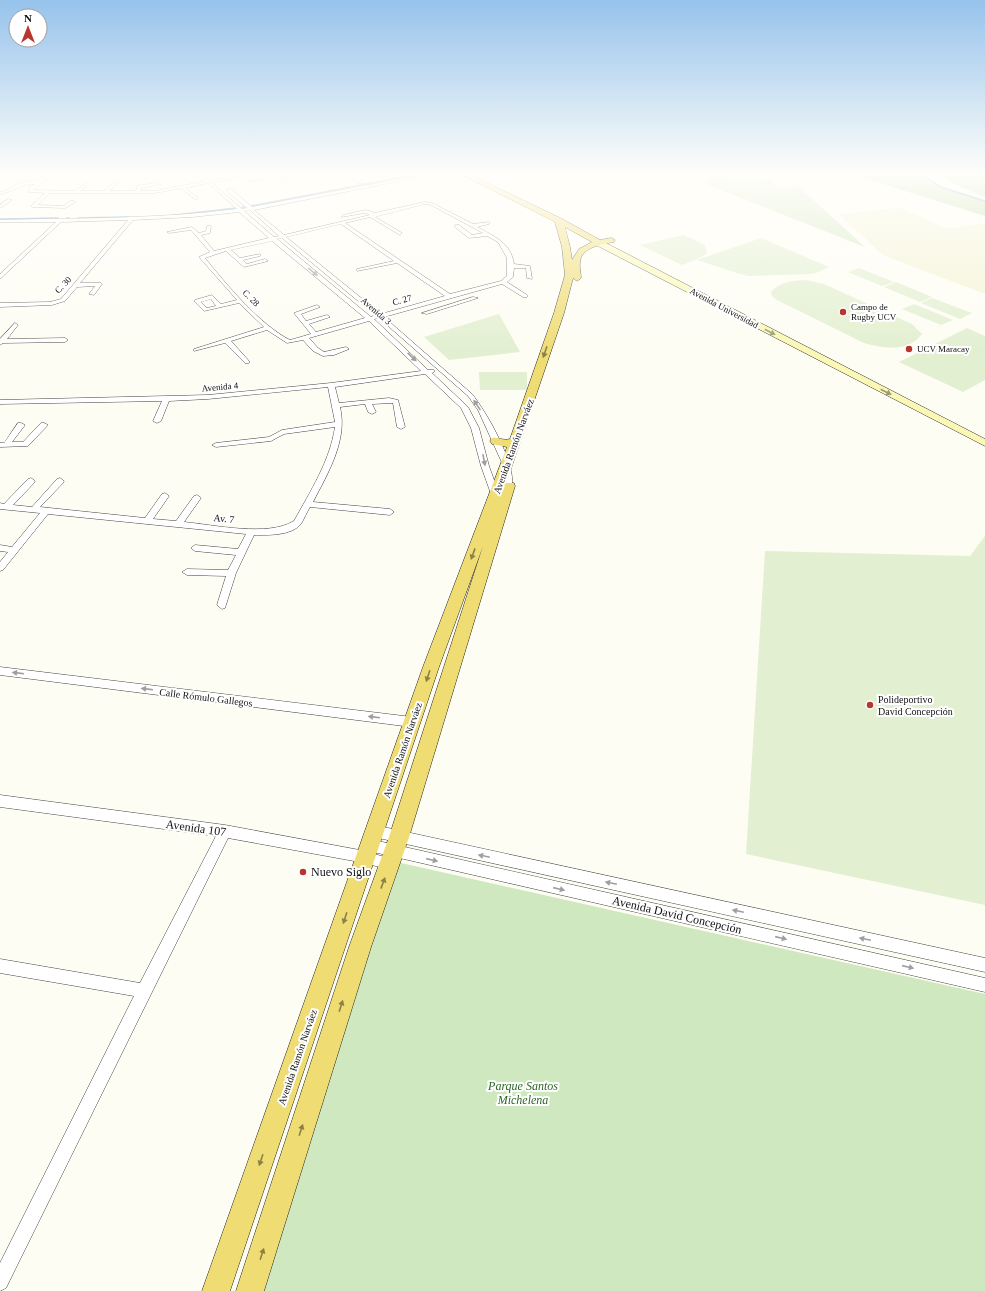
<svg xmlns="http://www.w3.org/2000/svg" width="985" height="1291" font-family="Georgia,serif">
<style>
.farmland{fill:#f3f3d5}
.green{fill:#d0e8bf}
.forest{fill:#b4d79f}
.pitch{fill:#e2efd0}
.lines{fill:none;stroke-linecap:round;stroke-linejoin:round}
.stream{stroke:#4788c5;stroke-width:1.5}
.street-casing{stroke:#434343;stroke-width:1}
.secondary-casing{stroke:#323232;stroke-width:1}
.primary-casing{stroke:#212121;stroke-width:1}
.street{fill:#fff;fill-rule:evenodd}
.secondary{fill:#faf8b4;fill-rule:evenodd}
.primary{fill:#efdc73;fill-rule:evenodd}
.oneway{fill:#9f9f9f}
.oneway2{fill:#9c9b72}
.oneway3{fill:#8b8046}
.poi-dot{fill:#b83630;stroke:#fff;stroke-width:1.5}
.labels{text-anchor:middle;stroke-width:4;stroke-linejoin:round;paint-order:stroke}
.far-street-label{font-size:9px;fill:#101010;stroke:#fff}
.far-poi-label{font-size:9px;fill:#101010;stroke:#fff;text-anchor:start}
.street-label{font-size:10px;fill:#101010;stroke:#fff}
.poi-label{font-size:10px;fill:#101010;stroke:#fff;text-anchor:start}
.near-street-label{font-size:12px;fill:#101010;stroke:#fff}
.near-poi-label{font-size:12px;fill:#101010;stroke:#fff;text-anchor:start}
.near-park-label{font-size:12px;font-style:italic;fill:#2c6524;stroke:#fff}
</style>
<rect width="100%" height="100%" fill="#fefdf4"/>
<path class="farmland" d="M 900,208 L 948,229 L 985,223 L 985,294 L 883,255 L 839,214 Z"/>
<path class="green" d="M 706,177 L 726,177 L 732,181 L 769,180 L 779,188 L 798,186 L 865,247 L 701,182 L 709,182 Z
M 388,860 L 985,994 L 985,1291 L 253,1291 Z"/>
<path class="forest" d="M 860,173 L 919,173 L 941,187 L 985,201 L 985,216 L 867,179 L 859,175 Z
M 941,173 L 985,173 L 985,197 L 952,183 Z"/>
<path class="pitch" d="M 684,235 L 705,245 L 707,253 L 700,258 L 682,265 L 640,245 Z
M 761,238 L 829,267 L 819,272 L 811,274 L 749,276 L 737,273 L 697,260 Z
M 859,268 L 894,282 L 882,286 L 848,272 Z
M 806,280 L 824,284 L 912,324 L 922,334 C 908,353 883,348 864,343 L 777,300 L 772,296 L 771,292 C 780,281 793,281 806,280 Z
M 896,282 L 932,297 L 920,302 L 884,287 Z
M 932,298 L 972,313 L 960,319 L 921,303 Z
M 914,304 L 953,320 L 941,325 L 902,309 Z
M 499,314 L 520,352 L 449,360 L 424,337 Z
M 967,328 L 985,336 L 985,380 L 963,392 L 899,362 Z
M 479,372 L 527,372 L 527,390 L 480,390 Z
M 985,536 L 985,905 L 746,854 L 765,551 L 970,556 Z"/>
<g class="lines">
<path class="stream" d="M 919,173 L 941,187 L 985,201
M 251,206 L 424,173
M 242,207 L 245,207
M 175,215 L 236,208
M 67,218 L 69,218
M 78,218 L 129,217
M 0,219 L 58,218"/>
<defs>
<path id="street" d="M 49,173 L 88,174 L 52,175 L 33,190 L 75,191 L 87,182 L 89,184 L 80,191 L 104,191 L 125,173 L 129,173 L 109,191 L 136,191 L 137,186 L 161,182 L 161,184 L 141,188 L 140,191 L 155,191 L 206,181 L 197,173 L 201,173 L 210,181 L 251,173 L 260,173 L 212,183 L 242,209 L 247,208 L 227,191 L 227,189 L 231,189 L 252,207 L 432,173 L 440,173 L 254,210 L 284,235 L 370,215 L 365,213 L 341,217 L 343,215 L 366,210 L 375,213 L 425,202 L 432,203 L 473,224 L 489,222 L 489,224 L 477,227 C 494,236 511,243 514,264 L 530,266 L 532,279 L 527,278 L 526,268 L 514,268 L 513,277 L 507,282 L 527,295 L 527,297 L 523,297 L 502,284 L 384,317 L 472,394 C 486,411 519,468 511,489 L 508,490 L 504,487 L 503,465 L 478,410 L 468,396 L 379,318 L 374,319 L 428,370 L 434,370 L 434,372 L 432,373 L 468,407 L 479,428 L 489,466 L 499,494 L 498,496 L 492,496 L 491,494 L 481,466 L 471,428 L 461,408 L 425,374 L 335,387 L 339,403 L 389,398 L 398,400 L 405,427 L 401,429 L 397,427 L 393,403 L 372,404 L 376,412 L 372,414 L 368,412 L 365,404 L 340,407 C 348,440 328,473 313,502 L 390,509 L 394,512 L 390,515 L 310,507 C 307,512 304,519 301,524 C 291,536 268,535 254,535 L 236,573 L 225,608 L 222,609 L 217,605 L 226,576 L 187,575 L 182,572 L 187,569 L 228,570 L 236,555 L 195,551 L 191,548 L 195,545 L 238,549 L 246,534 L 48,514 L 3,570 L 0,571 L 0,562 L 8,552 L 0,551 L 0,545 L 12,547 L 40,513 L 0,509 L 0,503 L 4,504 L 28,479 L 31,478 L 35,481 L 34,483 L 13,505 L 32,507 L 57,479 L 60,478 L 64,481 L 63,483 L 40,507 L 145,518 L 162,494 L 165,493 L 169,496 L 153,519 L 176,521 L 194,496 L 197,495 L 201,498 L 184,522 C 215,525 268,537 294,521 C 310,492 330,461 335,427 L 284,434 L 271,441 L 216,447 L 212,445 L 216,443 L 269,437 L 282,430 L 335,422 L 328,387 L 208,399 L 169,401 L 161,421 L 157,423 L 153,421 L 162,401 L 0,404 L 0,400 L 208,395 L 331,383 L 421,371 L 369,321 L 309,338 L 318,348 L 324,352 L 346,347 L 349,349 L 334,355 L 323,356 L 313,351 L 303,340 L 287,343 L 267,330 L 231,341 L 249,361 L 249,363 L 245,363 L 225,343 L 194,351 L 194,349 L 264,327 L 239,303 L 204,311 L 195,302 L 195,300 L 212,295 L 221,304 L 237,300 L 199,257 L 210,252 L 191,230 L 169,233 L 167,232 L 192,227 L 199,233 L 206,231 L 207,226 L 211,226 L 210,233 L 201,235 L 214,251 L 269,238 L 239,212 L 192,217 L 133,220 L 80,283 L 101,283 L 102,284 L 94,295 L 89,294 L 95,286 L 77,287 L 65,301 L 52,305 L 0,307 L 0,303 L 50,302 L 61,299 L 128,220 L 61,222 L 0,279 L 0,274 L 56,222 L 0,222 L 0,220 C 79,218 158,219 237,209 L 208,183 L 185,188 L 198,198 L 196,200 L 181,188 L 155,193 L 50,193 L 38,205 L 64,206 L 70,201 L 74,201 L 74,203 L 65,208 L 32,207 L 32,205 L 45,193 L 29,192 L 29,188 L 35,184 C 22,184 13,192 0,194 L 0,192 C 10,190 14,185 23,182 C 36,178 36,185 49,173 ZM 425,204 L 431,205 L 483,233 L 472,235 L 459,225 L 455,225 L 455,227 L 469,238 L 487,236 L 498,242 L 507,258 L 507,276 L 501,281 L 450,294 L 345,223 L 370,217 L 400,235 L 402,233 L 375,217 ZM 250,210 L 279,236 L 274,237 L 244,211 ZM 341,224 L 394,261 L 357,269 L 357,271 L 397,263 L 445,296 L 381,314 L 286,237 ZM 282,238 L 375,315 L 371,317 L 277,239 ZM 272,241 L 365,318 L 316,332 L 309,324 L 330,317 L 327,315 L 306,321 L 301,314 L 320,307 L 317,305 L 294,313 L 311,334 L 290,340 C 260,325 226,284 205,258 L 226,251 L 244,267 L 268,261 L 265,259 L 247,264 L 243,260 L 260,256 L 260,254 L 240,258 L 231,250 ZM 211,299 L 216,306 L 207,308 L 201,302 Z
M 262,173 L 266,173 L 270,177 L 250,182 L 248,181 L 265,176 Z
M 274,173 L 279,173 L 289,181 L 285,182 Z
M 344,173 L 349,173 L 364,183 L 360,184 Z
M 8,199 L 12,200 L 0,208 L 0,205 Z
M 473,297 L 478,298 L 427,314 L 422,313 Z
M 15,323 L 18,325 L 7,339 L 65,338 L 68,340 L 65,342 L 3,343 L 0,345 L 0,339 Z
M 18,423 L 21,423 L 25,425 L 12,442 L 23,442 L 41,423 L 44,423 L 48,425 L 28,446 L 0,447 L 0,443 L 4,443 Z
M 0,667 L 412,717 L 416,719 L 417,722 L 416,725 L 412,727 L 0,675 Z
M 0,795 L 225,825 L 365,851 L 394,860 L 396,864 L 394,868 L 390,870 L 365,863 L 228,838 L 6,1288 L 0,1291 L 0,1263 L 134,996 L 0,973 L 0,959 L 140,983 L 216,836 L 0,807 Z
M 374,825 L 985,958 L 985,972 L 374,837 L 370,835 L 368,831 L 370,827 Z
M 369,839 L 985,978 L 985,992 L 369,851 L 365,849 L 363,845 L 365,841 Z"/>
<path id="secondary" d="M 596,241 L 602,241 L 985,439 L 985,446 L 596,245 Z"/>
<path id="primary" d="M 459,173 L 467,173 L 562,219 L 600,240 L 611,238 L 615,240 L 614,242 C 603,244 581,247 580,262 C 579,267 581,273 581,278 L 577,281 L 573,278 L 564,313 L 506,483 L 514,483 L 515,486 L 409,837 L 371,947 L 264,1291 L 236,1291 L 349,947 L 389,837 L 483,546 L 439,667 L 230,1291 L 202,1291 L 423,667 L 507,447 L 492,444 L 490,441 L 492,438 C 498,437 503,441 510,439 L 554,313 L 565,275 L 562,247 L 555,222 ZM 565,227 L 592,242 L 579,249 L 572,260 L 570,247 Z"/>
</defs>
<use href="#street" class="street-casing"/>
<use href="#secondary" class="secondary-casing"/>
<use href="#primary" class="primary-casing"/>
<use href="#street" class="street"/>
<use href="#secondary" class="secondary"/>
<use href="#primary" class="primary"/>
</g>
<defs><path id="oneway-solid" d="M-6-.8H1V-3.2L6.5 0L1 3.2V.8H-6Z"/></defs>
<g class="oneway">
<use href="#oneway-solid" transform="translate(313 272) rotate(39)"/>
<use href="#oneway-solid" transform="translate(412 357) rotate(43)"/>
<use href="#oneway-solid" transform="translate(477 405) rotate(-124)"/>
<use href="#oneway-solid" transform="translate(484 460) rotate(79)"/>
<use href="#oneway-solid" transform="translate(18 673) rotate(-173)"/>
<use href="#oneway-solid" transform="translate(147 689) rotate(-173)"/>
<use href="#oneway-solid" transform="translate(374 717) rotate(-173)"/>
<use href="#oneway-solid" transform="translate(484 856) rotate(-168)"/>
<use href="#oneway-solid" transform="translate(432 860) rotate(13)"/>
<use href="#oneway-solid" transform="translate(611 883) rotate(-168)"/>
<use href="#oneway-solid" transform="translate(559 889) rotate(13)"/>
<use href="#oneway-solid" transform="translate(738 911) rotate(-168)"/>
<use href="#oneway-solid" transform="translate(781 938) rotate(13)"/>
<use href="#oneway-solid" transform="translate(865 939) rotate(-168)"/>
<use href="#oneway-solid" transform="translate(908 967) rotate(13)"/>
</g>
<g class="oneway2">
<use href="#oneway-solid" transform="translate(770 332) rotate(28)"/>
<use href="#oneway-solid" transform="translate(886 392) rotate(27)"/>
</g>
<g class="oneway3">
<use href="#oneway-solid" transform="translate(545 352) rotate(109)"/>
<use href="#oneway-solid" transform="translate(473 554) rotate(110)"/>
<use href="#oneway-solid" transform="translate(428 676) rotate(108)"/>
<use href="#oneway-solid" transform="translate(383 883) rotate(-70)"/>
<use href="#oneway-solid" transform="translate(345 918) rotate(108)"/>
<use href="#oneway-solid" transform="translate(341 1006) rotate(-72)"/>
<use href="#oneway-solid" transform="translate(301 1130) rotate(-72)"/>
<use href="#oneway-solid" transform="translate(261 1160) rotate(109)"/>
<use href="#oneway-solid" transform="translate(262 1254) rotate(-72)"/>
</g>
<linearGradient id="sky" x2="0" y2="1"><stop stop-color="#96c3ec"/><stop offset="0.49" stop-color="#fffefa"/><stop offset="1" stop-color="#fffefa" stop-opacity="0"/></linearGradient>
<rect width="985" height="354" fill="url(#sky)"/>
<g class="poi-dot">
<circle cx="843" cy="312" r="4"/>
<circle cx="909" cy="349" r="4"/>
<circle cx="870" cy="705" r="4"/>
<circle cx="303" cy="872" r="4"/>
</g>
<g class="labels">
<g class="far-street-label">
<text transform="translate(63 285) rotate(-46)" y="3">C. 30</text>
<text transform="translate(251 298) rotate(45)" y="3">C. 28</text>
<text transform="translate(402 300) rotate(-16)" y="3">C. 27</text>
<text transform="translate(724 308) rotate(28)" y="3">Avenida Universidad</text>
<text transform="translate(376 311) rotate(41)" y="3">Avenida 3</text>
<text transform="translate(220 387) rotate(-5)" y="3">Avenida 4</text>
</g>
<g class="far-poi-label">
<text x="851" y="310">Campo de<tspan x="851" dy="10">Rugby UCV</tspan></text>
<text x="917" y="352">UCV Maracay</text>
</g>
<g class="street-label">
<text transform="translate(513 446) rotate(-70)" y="4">Avenida Ramón Narváez</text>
<text transform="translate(224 518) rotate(6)" y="4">Av. 7</text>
<text transform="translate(206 697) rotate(7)" y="4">Calle Rómulo Gallegos</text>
<text transform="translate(402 750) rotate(-71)" y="4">Avenida Ramón Narváez</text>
<text transform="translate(297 1057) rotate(-71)" y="4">Avenida Ramón Narváez</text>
</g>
<g class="poi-label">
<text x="878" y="703">Polideportivo<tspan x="878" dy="12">David Concepción</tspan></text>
</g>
<g class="near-street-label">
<text transform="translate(196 828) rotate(8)" y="4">Avenida 107</text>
<text transform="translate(677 915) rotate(13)" y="4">Avenida David Concepción</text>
</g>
<g class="near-poi-label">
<text x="311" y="876">Nuevo Siglo</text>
</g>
<g class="near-park-label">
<text x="523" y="1090">Parque Santos<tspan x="523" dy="14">Michelena</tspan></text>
</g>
</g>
<g transform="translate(28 28)"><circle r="19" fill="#ffffff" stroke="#9f9f9f"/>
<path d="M0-3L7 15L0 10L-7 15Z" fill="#b83630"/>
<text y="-6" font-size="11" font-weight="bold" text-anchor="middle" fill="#101010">N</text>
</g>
</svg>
